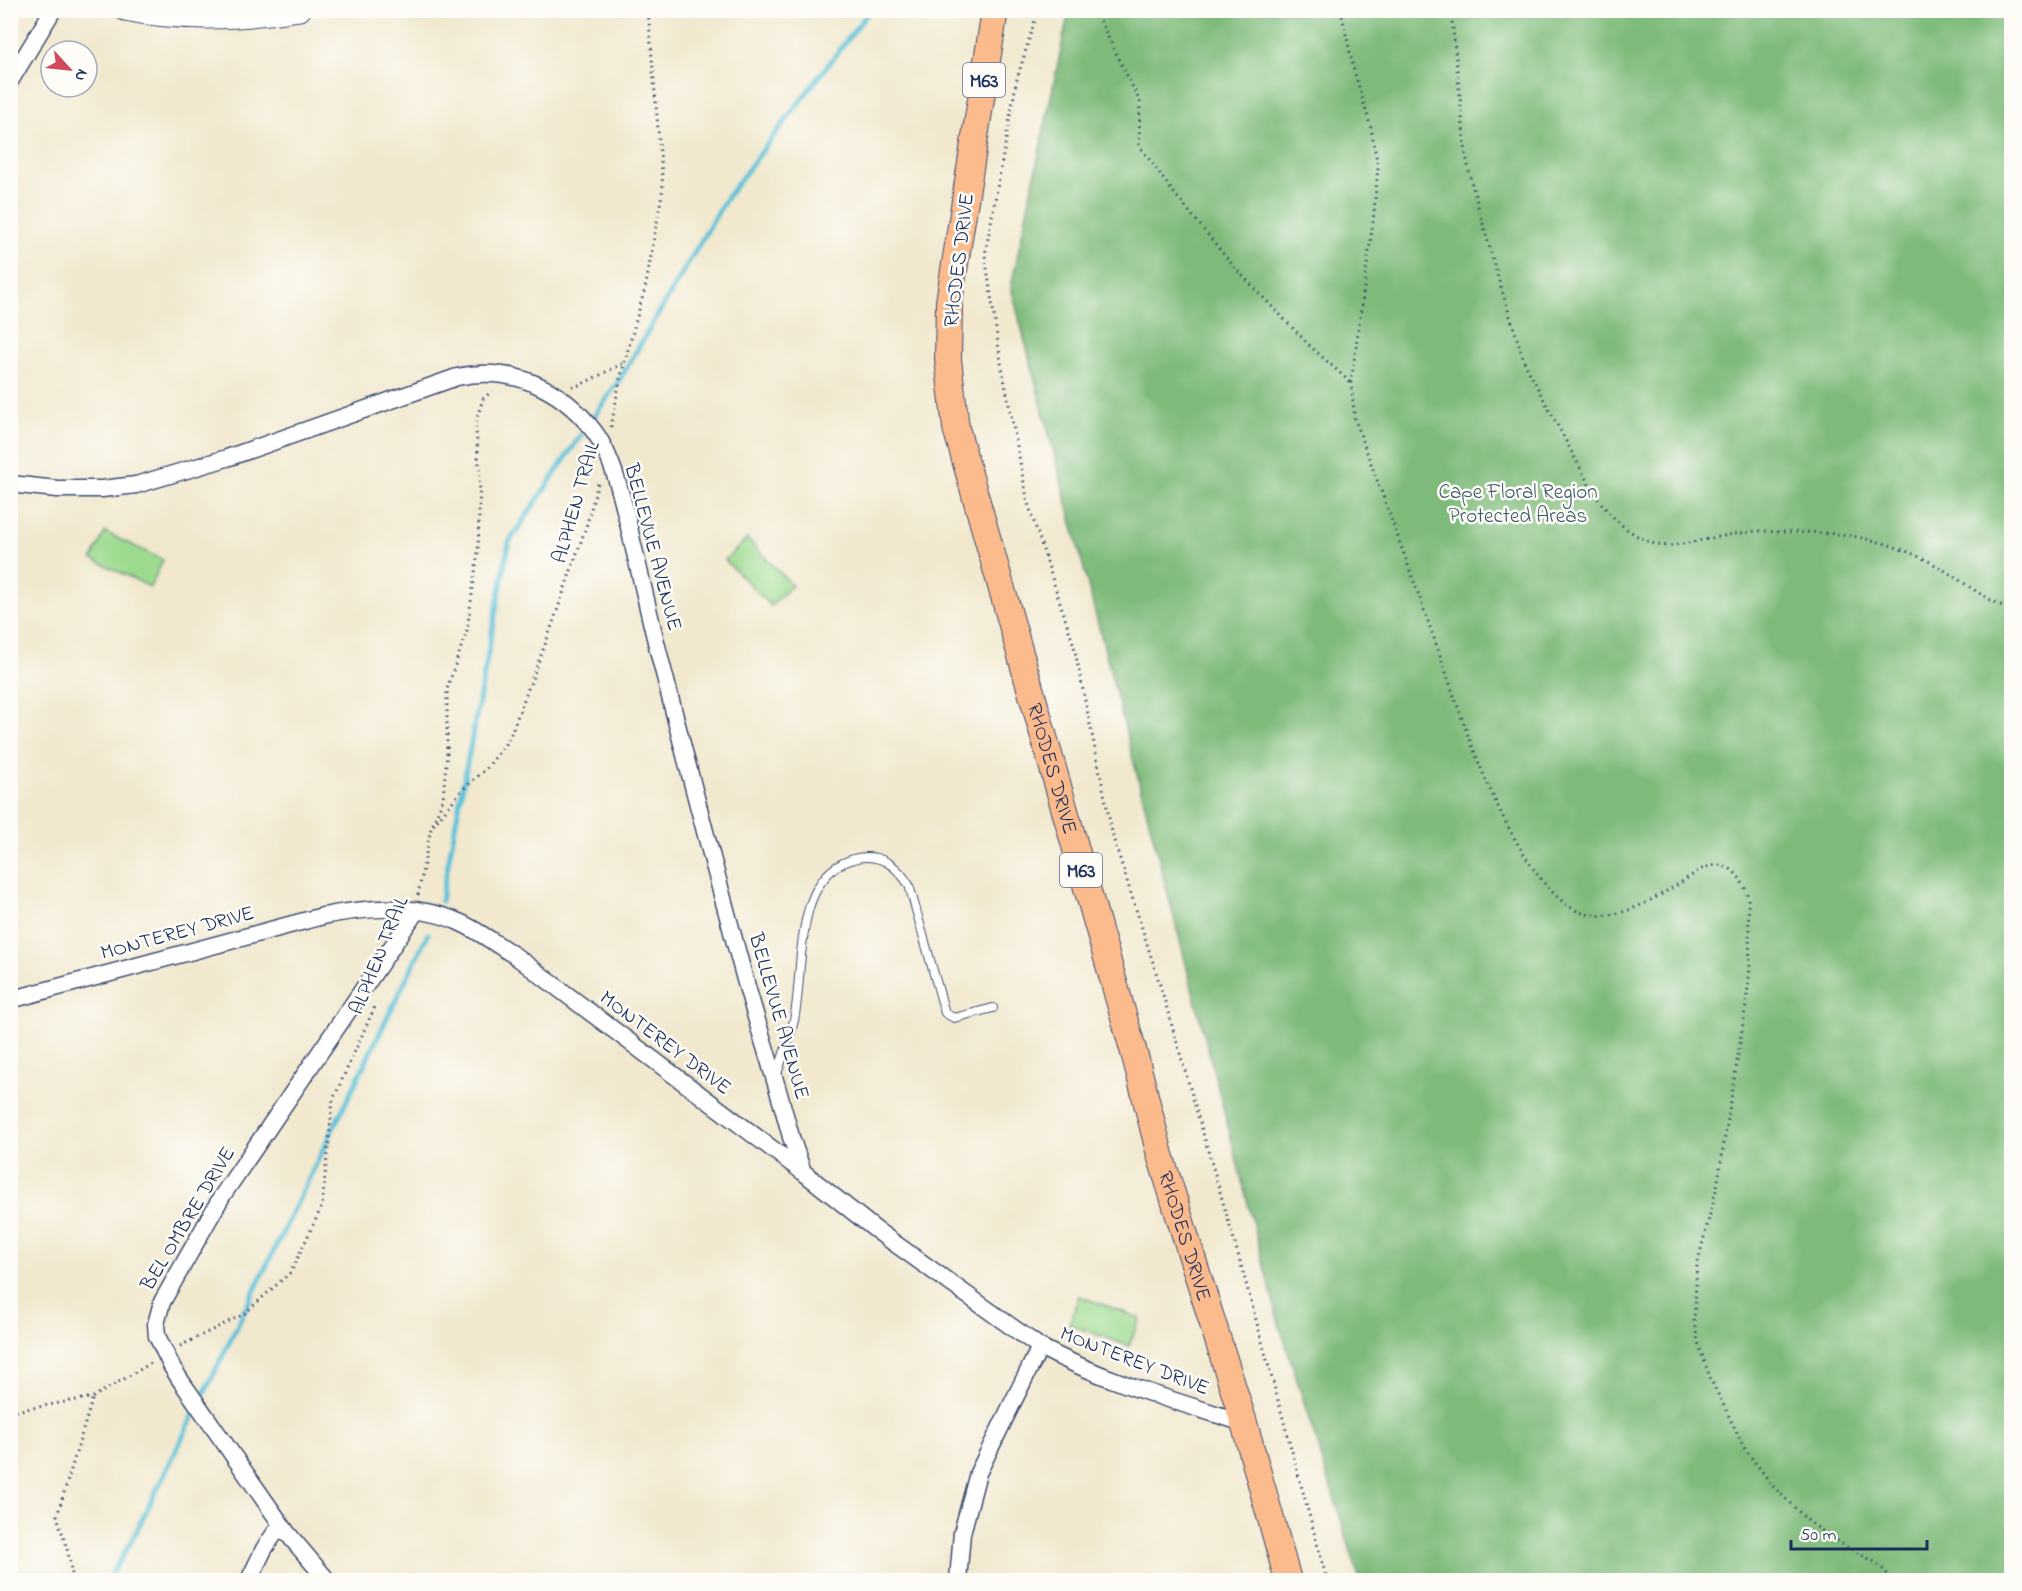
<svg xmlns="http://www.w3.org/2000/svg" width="2022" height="1591" font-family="'Indie Flower',sans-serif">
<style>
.green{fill:#9ddb90;stroke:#5c8577;stroke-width:1.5}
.forest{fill:#7ebb7a;stroke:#4c756c;stroke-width:1.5}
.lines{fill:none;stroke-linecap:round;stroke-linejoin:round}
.stream{stroke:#5bc1d8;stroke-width:5}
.service-casing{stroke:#3b4b6f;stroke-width:10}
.minor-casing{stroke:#3b4b6f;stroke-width:19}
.tertiary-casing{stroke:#3b4b6f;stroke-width:23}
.primary-casing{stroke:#3b4b6f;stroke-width:28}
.path{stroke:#3b4b6f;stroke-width:3;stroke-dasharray:1.5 4.5;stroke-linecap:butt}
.service{stroke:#fff;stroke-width:8}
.minor{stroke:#fff;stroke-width:16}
.tertiary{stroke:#fff;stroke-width:21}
.primary{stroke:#fbbb8d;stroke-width:26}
.labels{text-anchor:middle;stroke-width:5;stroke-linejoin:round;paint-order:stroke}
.shield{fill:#fdfcf7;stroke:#5f6c8c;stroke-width:1.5}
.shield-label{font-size:20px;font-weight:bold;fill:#1b2f5e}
.street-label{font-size:21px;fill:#1b2f5e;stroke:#fdfcf7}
.park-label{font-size:21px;fill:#3c5a6a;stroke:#fdfcf7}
</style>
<rect width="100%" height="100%" fill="#fdfcf7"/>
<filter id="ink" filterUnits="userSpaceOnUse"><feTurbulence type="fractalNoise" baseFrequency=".0167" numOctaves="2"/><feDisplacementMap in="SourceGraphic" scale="12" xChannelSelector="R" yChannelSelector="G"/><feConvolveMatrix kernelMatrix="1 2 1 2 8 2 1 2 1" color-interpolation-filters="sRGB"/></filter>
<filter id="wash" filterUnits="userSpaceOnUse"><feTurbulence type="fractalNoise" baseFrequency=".008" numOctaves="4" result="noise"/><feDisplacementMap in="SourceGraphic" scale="24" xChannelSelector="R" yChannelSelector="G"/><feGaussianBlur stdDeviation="1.35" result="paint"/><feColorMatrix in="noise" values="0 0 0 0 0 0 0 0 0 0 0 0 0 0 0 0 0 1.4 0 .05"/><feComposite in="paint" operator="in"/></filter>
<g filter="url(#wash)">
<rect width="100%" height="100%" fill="#f1e8ce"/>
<path class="green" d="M 105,532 L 163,560 L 150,587 L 92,559 Z
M 747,539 L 792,585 L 771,606 L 725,560 Z
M 1079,1296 L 1140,1318 L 1129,1346 L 1069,1324 Z"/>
<path class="forest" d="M 1069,11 L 2011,11 L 2011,1580 L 1360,1580 L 1278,1320 L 1011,287 Z"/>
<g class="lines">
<path class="stream" d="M 595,415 L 620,379 L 727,197 L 870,10
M 441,901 L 509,542 L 581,435
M 204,1394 L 428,934
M 108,1580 L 131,1542 L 194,1414"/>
</g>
</g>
<g filter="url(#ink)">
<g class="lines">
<defs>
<path id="service" d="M 776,1077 C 782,1058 790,1039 794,1020 C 804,974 793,887 843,863 C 850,860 857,857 865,857 C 885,856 899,869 909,885 L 945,1013 L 954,1018 L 993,1008"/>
<path id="minor" d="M 10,81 L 53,10
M 10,484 L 57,489 L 102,489 L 136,485 L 227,458 L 457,377 C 510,365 560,387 593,430 C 615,458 625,510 633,545 C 644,589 653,633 665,677 C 690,777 717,877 744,976 C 759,1030 777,1083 791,1137 L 803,1172
M 10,1000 L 323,916 C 367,907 417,903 459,922 C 479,931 496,944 514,955 L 803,1172 L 876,1230 L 1040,1347 C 1104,1381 1175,1401 1244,1423
M 249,1580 L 264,1549 L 281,1524
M 327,1580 L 288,1534 L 181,1381 L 172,1367 L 157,1336 L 156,1324 L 162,1302 L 222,1196 L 417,910
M 958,1580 L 962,1533 L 978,1473 L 1040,1347"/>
<path id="tertiary" d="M 125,10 C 182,22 243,19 300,10"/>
<g id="primary">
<path id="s1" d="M 995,10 L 949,302 L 948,359 L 956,428 L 1136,1060 L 1160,1155 L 1244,1423 L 1288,1580"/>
</g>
</defs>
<use href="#service" class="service-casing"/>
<use href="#minor" class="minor-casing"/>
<use href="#tertiary" class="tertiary-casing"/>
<use href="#primary" class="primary-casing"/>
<path class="path" d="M 1038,10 L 1017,79 L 985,255 L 1001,363 L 1028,503 L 1074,646 L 1113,837 L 1162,991 L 1240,1261 L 1327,1580
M 1095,10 L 1140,102 L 1139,145 L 1170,188 L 1234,267 L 1309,345 L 1351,383
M 1341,10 L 1353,67 L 1371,128 L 1378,167 L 1373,222 L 1351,383 L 1355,420 C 1380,488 1405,556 1429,624 C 1455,696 1475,766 1512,834 C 1526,859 1543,887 1567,905 C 1604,932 1651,901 1683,881 C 1693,875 1700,868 1711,866 C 1732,861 1743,880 1748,897 L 1750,968 L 1746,1005 L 1717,1187 L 1697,1265 L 1694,1321 L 1699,1346 L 1711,1380 L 1745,1449 L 1772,1485 L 1809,1522 L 1848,1548 L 1873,1561 L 1886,1572 L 1891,1580
M 1451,10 L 1466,155 L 1471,181 L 1499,281 L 1525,364 L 1594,494 L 1610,514 L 1625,528 L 1639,537 L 1654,544 L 1667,546 C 1695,543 1721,535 1749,532 C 1761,530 1773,532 1785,532 C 1839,532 1875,536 1924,559 C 1955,574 1980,598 2012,610
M 572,386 L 580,385 L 624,363
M 611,427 L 620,379 L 646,284 L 663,188 L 648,10
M 433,824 L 443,799 L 447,752 L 447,689 L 467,630 L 478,552 L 480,476 L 476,430 L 478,414 L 483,399 L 492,391
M 418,895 L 431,828 L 462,790 L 486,769 L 509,739 L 549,634 L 586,527 L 598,483
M 180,1346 L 244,1314 L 291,1272 L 322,1206 L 333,1100 L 376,1004
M 10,1412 L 93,1397 L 151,1363
M 73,1580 L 68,1552 L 57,1516 L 93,1397"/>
<use href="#service" class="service"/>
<use href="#minor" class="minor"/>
<use href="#tertiary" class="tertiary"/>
<use href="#primary" class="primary"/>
</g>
</g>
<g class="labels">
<g class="shield">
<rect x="963" y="63" width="42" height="34" rx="4.5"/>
<rect x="1060" y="853" width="42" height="34" rx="4.5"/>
</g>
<g class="shield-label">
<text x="984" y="87">M63</text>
<text x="1081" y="877">M63</text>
</g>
<g class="street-label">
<text transform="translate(958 260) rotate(-83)" y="7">RHODES DRIVE</text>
<text transform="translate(575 502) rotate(-74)" y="7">ALPHEN TRAIL</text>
<text transform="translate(654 547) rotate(75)" y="7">BELLEVUE AVENUE</text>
<text dy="7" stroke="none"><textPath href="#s1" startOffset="776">RHODES DRIVE</textPath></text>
<text transform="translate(177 932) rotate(-15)" y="7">MONTEREY DRIVE</text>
<text transform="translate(378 955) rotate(-68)" y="7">ALPHEN TRAIL</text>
<text transform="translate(780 1016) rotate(74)" y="7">BELLEVUE AVENUE</text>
<text transform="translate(666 1042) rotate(37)" y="7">MONTEREY DRIVE</text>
<text transform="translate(187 1218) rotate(-59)" y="7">BEL OMBRE DRIVE</text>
<text dy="7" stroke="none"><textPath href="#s1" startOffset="1262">RHODES DRIVE</textPath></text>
<text transform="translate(1135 1360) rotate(21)" y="7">MONTEREY DRIVE</text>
</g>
<g class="park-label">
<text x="1518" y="498">Cape Floral Region<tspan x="1518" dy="24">Protected Areas</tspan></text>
</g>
</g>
<rect width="2022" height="1591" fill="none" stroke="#fdfcf7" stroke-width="36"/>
<g transform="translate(69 69) rotate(117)"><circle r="28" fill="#fdfcf7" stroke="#a3aaba" stroke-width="1.5"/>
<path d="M0-4.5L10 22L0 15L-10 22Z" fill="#d1495b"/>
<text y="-9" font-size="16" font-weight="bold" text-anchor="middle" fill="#1b2f5e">N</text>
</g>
<path d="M1791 1540v9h136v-9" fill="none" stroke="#1b2f5e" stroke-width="3"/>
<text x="1800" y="1540" font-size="18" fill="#1b2f5e" stroke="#fdfcf7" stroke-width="4.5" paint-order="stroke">50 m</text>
</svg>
